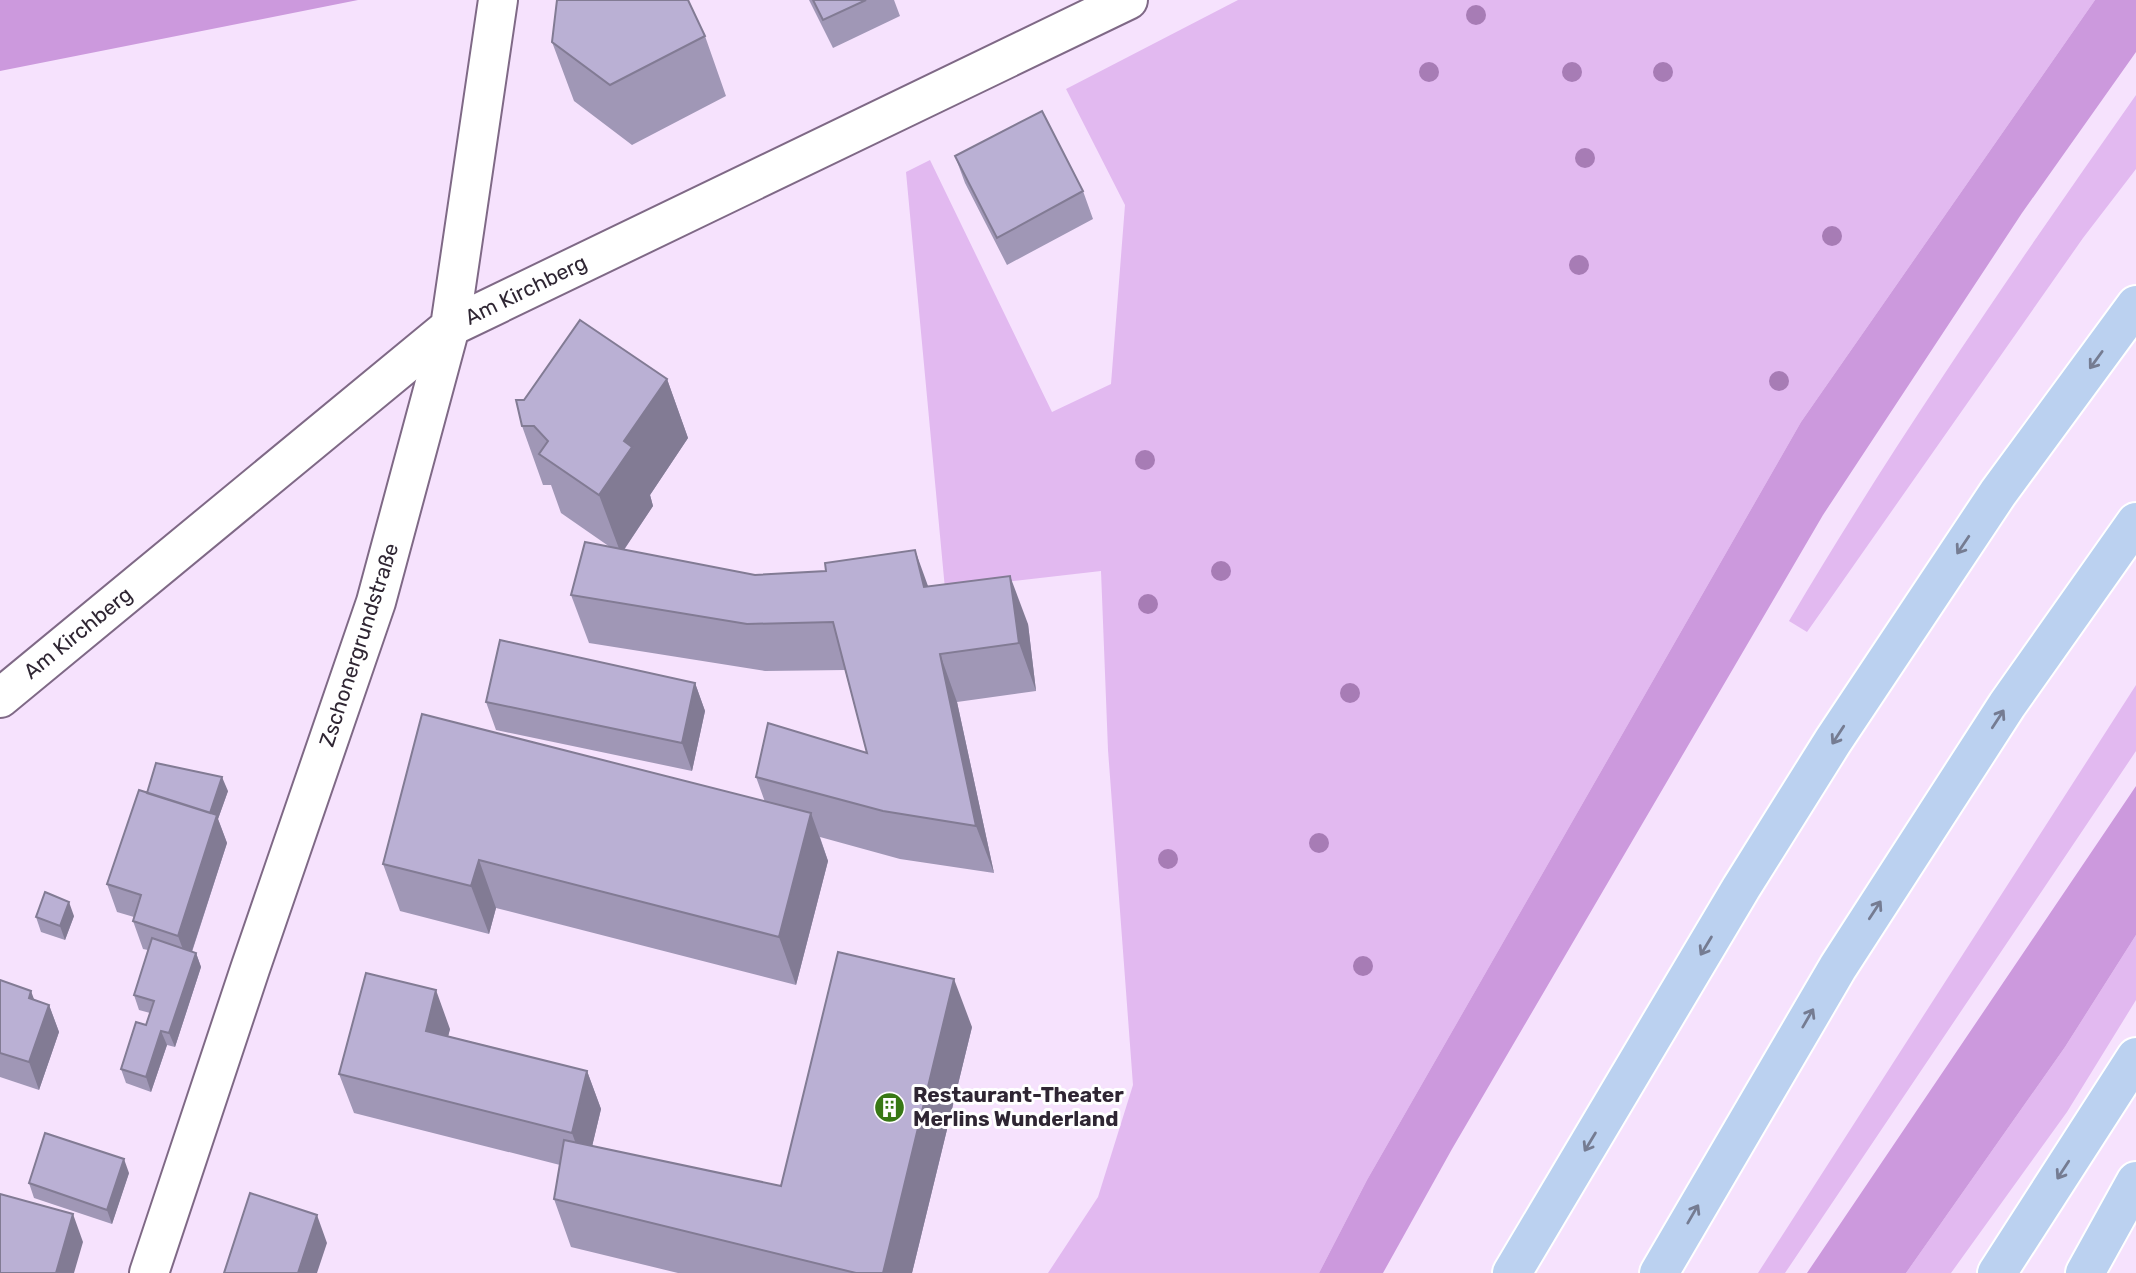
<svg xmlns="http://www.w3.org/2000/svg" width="2136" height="1273" font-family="Rubik,sans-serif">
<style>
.green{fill:#e2b9f0}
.forest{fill:#c9d}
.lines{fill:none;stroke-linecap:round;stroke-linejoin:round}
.minor-casing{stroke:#7f6986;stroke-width:42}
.tertiary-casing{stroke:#7f6986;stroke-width:42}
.motorway-casing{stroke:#fff;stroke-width:42}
.minor{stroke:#fff;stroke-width:38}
.tertiary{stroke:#fff;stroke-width:38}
.motorway{stroke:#bbd1f0;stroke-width:38}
.tree{fill:#a77cb5}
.wall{fill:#a097b6}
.shaded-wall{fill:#827b94}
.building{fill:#bab0d4;stroke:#827b94;stroke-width:2}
.oneway{stroke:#757c92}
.labels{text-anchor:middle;stroke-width:6;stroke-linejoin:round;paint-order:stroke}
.street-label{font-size:21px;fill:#2f2633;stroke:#fff}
.poi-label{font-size:21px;font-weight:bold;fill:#2f2633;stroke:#fff;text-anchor:start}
</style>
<rect width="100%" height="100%" fill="#f6e2fd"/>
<path class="green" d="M 1238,0 L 2095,0 L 1801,422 L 1367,1180 L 1319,1273 L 1048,1273 L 1098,1197 L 1133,1085 L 1108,750 L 1101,571 L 945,589 L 906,172 L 930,160 L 1052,412 L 1111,384 L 1125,205 L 1066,89 Z
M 2136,95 L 2136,169 L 2083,238 L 1807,632 L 1789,621 C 1896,440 2015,267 2136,95 Z
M 2136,685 L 2136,751 L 1785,1273 L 1758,1273 Z
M 2136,935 L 2136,1000 L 2067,1112 L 1951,1273 L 1906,1273 L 2065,1047 Z"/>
<path class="forest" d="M 0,0 L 358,0 L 0,71 Z
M 2095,0 L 2136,0 L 2136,52 L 2022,213 L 1823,515 L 1452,1149 L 1383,1273 L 1319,1273 L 1367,1180 L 1801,422 Z
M 2136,786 L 2136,935 L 2065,1047 L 1906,1273 L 1807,1273 Z"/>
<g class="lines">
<defs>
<path id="minor" d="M 149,1273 L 250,969 L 376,602 L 450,327 L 1128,0"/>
<path id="tertiary" d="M 0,698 L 450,327 L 498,0"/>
<path id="motorway" d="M 1512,1273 L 1741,888 L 1833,741 L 1998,493 L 2136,305
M 1659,1273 L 1838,967 L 2007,705 L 2136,522
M 1997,1273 L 2136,1057
M 2085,1273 L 2136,1181"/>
</defs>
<use href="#minor" class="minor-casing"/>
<use href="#tertiary" class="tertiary-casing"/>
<use href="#motorway" class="motorway-casing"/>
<use href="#minor" class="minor"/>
<use href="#tertiary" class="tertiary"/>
<use href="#motorway" class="motorway"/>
</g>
<g class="tree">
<circle cx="1476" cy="15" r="10"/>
<circle cx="1429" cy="72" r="10"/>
<circle cx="1572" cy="72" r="10"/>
<circle cx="1663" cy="72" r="10"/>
<circle cx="1585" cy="158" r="10"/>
<circle cx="1832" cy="236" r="10"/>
<circle cx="1579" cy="265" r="10"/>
<circle cx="1779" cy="381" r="10"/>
<circle cx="1145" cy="460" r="10"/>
<circle cx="1221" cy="571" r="10"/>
<circle cx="1148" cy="604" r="10"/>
<circle cx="1350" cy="693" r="10"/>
<circle cx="1319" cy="843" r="10"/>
<circle cx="1168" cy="859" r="10"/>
<circle cx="1363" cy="966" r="10"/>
</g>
<path class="wall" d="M 809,0 L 894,0 L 900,16 L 833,48 Z
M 705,36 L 726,96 L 632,145 L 574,101 L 552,42 Z
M 955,156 L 1083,191 L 1093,219 L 1007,265 L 965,183 Z
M 667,379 L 688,438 L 650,495 L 653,506 L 624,550 L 755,575 L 928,586 L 1028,624 L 1036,691 L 957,702 L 994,873 L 900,859 L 820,837 L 828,861 L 796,985 L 496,908 L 489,934 L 400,911 L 383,864 L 765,802 L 756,777 L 867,753 L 845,670 L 765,671 L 589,643 L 571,595 L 610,547 L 561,513 L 551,485 L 543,485 L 522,426 L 524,400 Z
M 695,683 L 705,711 L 692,771 L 496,730 L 486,702 Z
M 228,791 L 218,819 L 227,843 L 192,952 L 196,953 L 201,967 L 175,1047 L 167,1045 L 151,1092 L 126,1083 L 121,1069 L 146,1025 L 150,1013 L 139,1010 L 134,995 L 148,950 L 143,949 L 133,921 L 134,917 L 117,912 L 107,884 L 147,793 Z
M 74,916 L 65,940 L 41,932 L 36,917 Z
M 0,980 L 35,1000 L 49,1005 L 59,1032 L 39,1090 L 0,1077 Z
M 972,1027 L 912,1273 L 678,1273 L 571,1247 L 554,1199 L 560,1165 L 354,1113 L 339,1074 L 450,1029 L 448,1036 L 587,1071 L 601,1109 L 592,1146 L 781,1186 Z
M 129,1173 L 112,1224 L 34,1198 L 29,1183 Z"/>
<path class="shaded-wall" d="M 667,379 L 688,438 L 650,495 L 653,506 L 621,554 L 599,495 L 624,441 Z
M 915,550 L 932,597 L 924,587 Z
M 1010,576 L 1028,624 L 1036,691 L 1019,643 Z
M 940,654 L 957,702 L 994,873 L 976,826 Z
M 695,683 L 705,711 L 692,771 L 682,743 Z
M 222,777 L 228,791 L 218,819 L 227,843 L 188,963 L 178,936 L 207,824 Z
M 811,813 L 828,861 L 796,985 L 779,937 Z
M 479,860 L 496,908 L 489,934 L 471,886 Z
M 69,902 L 74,916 L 65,940 L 60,926 Z
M 196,953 L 201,967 L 175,1047 L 169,1033 Z
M 954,979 L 972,1027 L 912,1273 L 883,1273 Z
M 436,990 L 450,1029 L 440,1069 L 426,1031 Z
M 31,991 L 41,1018 L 29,998 Z
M 49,1005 L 59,1032 L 39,1090 L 29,1062 Z
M 161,1031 L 167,1045 L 151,1092 L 146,1077 Z
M 587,1071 L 601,1109 L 586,1172 L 572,1133 Z
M 124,1159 L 129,1173 L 112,1224 L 107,1210 Z
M 73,1214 L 83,1242 L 74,1273 L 56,1273 Z
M 317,1215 L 327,1243 L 317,1273 L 298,1273 Z"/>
<path class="building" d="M 557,0 L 688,0 L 705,36 L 610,85 L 552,42 Z
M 813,0 L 866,0 L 823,20 Z
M 1042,111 L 1083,191 L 997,238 L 955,156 Z
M 580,320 L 667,379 L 624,441 L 632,447 L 599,495 L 539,454 L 548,441 L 534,426 L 522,426 L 516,400 L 524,400 Z
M 585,542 L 755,575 L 826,571 L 825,563 L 915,550 L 924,587 L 1010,576 L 1019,643 L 940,654 L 976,826 L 883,811 L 756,777 L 768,723 L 867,753 L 833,622 L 747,624 L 571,595 Z
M 500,640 L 695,683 L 682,743 L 486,702 Z
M 422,714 L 811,813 L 779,937 L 479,860 L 471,886 L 383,864 Z
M 156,763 L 222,777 L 210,813 L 147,793 Z
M 139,790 L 217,815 L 178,936 L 133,921 L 141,895 L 107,884 Z
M 45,892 L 69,902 L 60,926 L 36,917 Z
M 152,938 L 196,953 L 169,1033 L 161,1031 L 146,1077 L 121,1069 L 136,1022 L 146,1025 L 154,1001 L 134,995 Z
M 838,952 L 954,979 L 883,1273 L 856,1273 L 554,1199 L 564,1140 L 781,1186 Z
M 366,973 L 436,990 L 426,1031 L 587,1071 L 572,1133 L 339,1074 Z
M 0,980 L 31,991 L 29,998 L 49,1005 L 29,1062 L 0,1053 Z
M 45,1133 L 124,1159 L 107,1210 L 29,1183 Z
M 250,1193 L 317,1215 L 298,1273 L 224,1273 Z
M 0,1194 L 73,1214 L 56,1273 L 0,1273 Z"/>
<defs><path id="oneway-shaft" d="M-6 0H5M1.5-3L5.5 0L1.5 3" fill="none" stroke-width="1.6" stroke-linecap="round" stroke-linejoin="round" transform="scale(1.75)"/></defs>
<g class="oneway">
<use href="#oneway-shaft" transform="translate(2096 360) rotate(126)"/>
<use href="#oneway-shaft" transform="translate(1963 545) rotate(124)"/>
<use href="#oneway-shaft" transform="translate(1998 719) rotate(-57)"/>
<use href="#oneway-shaft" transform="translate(1838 735) rotate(123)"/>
<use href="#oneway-shaft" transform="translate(1875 910) rotate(-57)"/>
<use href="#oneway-shaft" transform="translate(1706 946) rotate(121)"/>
<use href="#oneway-shaft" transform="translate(1808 1018) rotate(-60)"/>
<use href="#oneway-shaft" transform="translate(1590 1142) rotate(121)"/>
<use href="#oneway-shaft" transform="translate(2063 1170) rotate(123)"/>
<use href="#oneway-shaft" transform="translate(1693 1214) rotate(-60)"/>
</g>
<defs>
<symbol id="building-disc" viewBox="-11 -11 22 22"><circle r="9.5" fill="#387815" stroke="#fff"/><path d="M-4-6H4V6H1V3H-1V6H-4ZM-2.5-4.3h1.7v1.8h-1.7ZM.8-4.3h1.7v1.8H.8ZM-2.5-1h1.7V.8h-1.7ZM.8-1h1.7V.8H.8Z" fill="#fff"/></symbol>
</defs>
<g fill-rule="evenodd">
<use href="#building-disc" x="872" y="1090" width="35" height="35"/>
</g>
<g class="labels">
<g class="street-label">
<text transform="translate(526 290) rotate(-26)" y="7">Am Kirchberg</text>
<text transform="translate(78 633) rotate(-39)" y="7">Am Kirchberg</text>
<text transform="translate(359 645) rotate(-72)" y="7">Zschonergrundstraße</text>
</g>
<g class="poi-label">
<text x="913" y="1102">Restaurant-Theater<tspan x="913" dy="24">Merlins Wunderland</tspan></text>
</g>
</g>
</svg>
